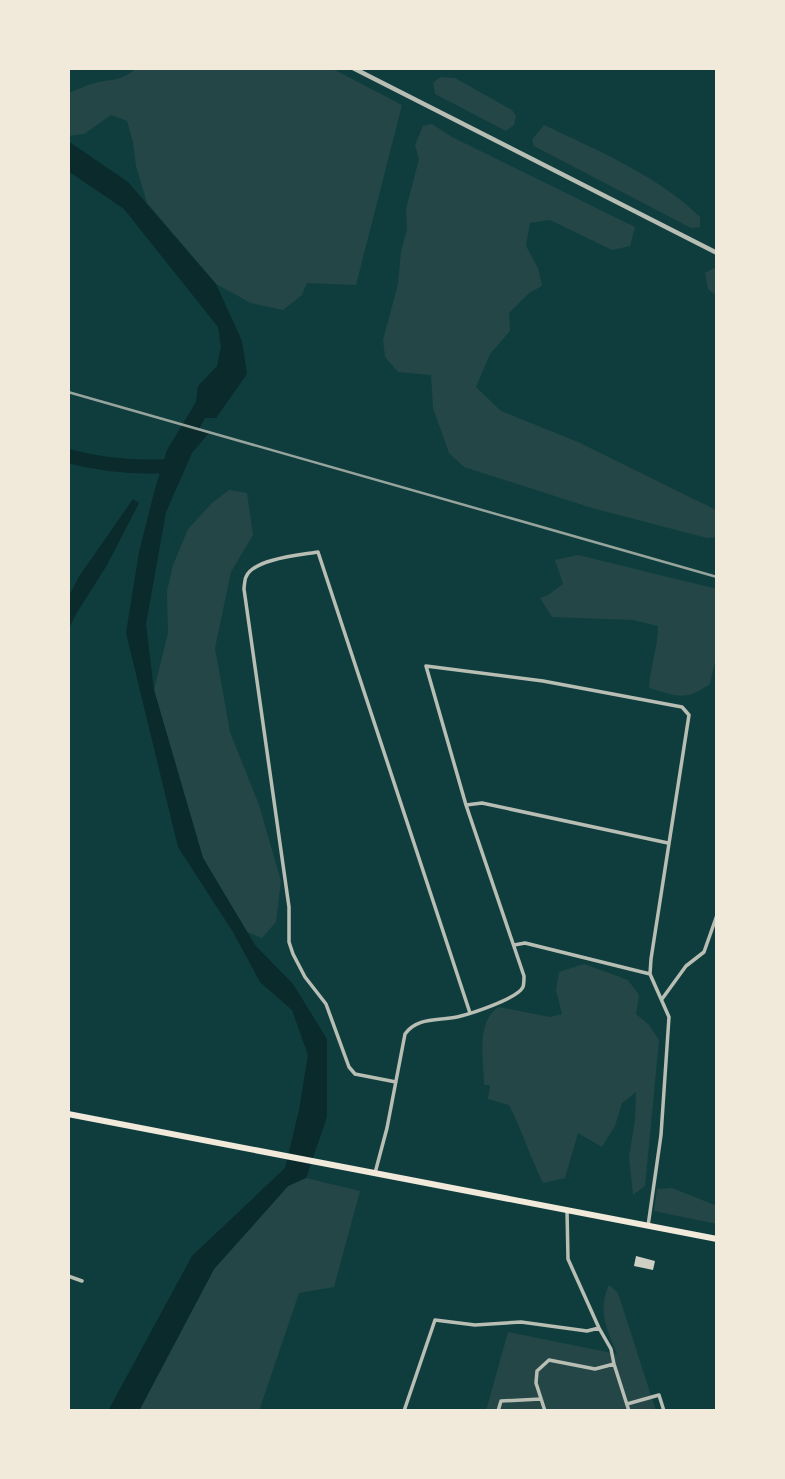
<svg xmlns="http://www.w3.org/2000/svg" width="785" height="1479" font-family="'Golos Text',sans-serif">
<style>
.green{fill:#244646}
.water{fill:#0a2a2b}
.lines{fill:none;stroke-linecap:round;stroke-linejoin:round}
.river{stroke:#0a2a2b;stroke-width:14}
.building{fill:#cfcfc3}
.minor{stroke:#b8beb3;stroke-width:3.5}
.tertiary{stroke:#b8beb3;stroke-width:4.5}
.primary{stroke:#f1e9da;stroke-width:6}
.rail{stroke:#97a49c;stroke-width:2.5}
</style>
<rect width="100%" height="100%" fill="#0f3d3e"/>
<path class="green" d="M 136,68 L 331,68 L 402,105 L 356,285 L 307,283 L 302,295 L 283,310 L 251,303 L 216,284 L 147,203 L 136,166 L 133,142 L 127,121 L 111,115 L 84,134 L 68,136 L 68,93 C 77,90 86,85 95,83 C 111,79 123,81 136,68 Z
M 440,77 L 455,78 L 512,110 L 516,116 L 514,125 L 506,131 L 435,94 L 433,83 Z
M 432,124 L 452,137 L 635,227 L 630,246 L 612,250 L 550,220 L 530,223 L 526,246 L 538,268 L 542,286 L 529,293 L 509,313 L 510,331 L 490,354 L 476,387 L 501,411 L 578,442 L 716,510 L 717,537 L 707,538 L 592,508 L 464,467 L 449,453 L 433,408 L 431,375 L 398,372 L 385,357 L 383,340 L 398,284 L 401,251 L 407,230 L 406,209 L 419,159 L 415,145 L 423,126 Z
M 544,125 C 595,149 660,177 700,217 L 700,227 L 691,228 L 534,146 L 532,140 Z
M 714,268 L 717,269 L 717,296 L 708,289 L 705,273 Z
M 229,490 L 247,493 L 253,535 L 231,572 L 215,648 L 230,732 L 259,805 L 281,881 L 276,922 L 262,938 L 247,932 L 203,858 L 154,690 L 168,633 L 167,591 L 173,565 L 188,529 L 212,503 Z
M 578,555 L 717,589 L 717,653 L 710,684 C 684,702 678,696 649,688 C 650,667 658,647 658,626 L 633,620 L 552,617 L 540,598 L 548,595 L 563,584 L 555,560 Z
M 584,964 L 628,980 L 639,995 L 636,1014 L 649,1025 L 659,1040 L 645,1186 L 633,1195 L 629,1157 L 635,1120 L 636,1092 L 622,1103 L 615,1126 L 602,1147 L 578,1133 L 565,1178 L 543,1183 C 530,1157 522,1130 509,1105 L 488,1099 L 490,1085 L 484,1085 C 484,1061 475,1021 499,1007 L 550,1017 L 562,1014 L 556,990 L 559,972 Z
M 306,1178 L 360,1191 L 334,1287 L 299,1293 L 259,1411 L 139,1411 L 214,1269 L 288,1186 Z
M 672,1188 L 717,1206 L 717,1224 L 654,1211 L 657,1189 Z
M 609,1285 L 618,1293 L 656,1411 L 486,1411 L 508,1332 L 617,1354 C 607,1329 597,1311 609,1285 Z"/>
<path class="water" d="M 68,141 L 128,182 L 216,284 L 242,341 L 247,374 L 216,418 L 205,418 L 199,429 L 209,433 L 192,453 L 166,512 L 146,624 L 154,690 L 203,858 L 255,945 L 293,984 L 327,1039 L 327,1117 L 306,1178 L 288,1186 L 214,1269 L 139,1411 L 108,1411 L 192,1256 L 285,1168 L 299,1110 L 308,1055 L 292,1010 L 260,982 L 233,932 L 178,847 L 126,633 L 139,552 L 155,489 L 167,450 L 196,402 L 198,386 L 217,366 L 221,347 L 218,327 L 124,209 L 68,171 Z
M 133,499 L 139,503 L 107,565 L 76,614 L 68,630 L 68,598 L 78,578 Z"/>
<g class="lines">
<path class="river" d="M 68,456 C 102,465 133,468 168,466"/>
</g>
<path class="building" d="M 636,1256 L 655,1261 L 653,1270 L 634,1266 Z"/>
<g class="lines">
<path class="minor" d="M 466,805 L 426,666 L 543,681 L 682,707 L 689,715 L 651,959 L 650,974 L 669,1017 L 661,1135 L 648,1226
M 514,945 L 525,943 L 650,974
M 662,999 L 686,966 L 704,952 L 717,915
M 396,1082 L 355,1074 L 349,1067 L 326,1004 L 305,977 L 293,954 L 289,942 L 289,907 L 244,589 C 244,588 245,578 246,577 C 253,559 300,555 318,552 L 470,1013
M 375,1173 L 387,1128 L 405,1034 C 417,1017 438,1021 457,1017 C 470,1014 517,999 523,987 C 524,984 524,980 524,976 L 466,805 L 482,803 L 668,843
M 68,1276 L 82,1281
M 614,1364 L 629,1411
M 627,1404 L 659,1395 L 664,1411
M 404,1411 L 435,1320 L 475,1325 L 521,1322 L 587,1331 L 599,1328
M 498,1411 L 501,1401 L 541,1399
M 545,1411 L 536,1383 L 537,1371 L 549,1360 L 595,1369 L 614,1364 L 611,1349 L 599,1328 L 568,1259 L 567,1210"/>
<path class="tertiary" d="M 353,68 L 717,253"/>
<path class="primary" d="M 68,1114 L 717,1239"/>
<path class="rail" d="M 68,392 L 717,577"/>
</g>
<rect width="785" height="1479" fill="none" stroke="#f1e9da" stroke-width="140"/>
</svg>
